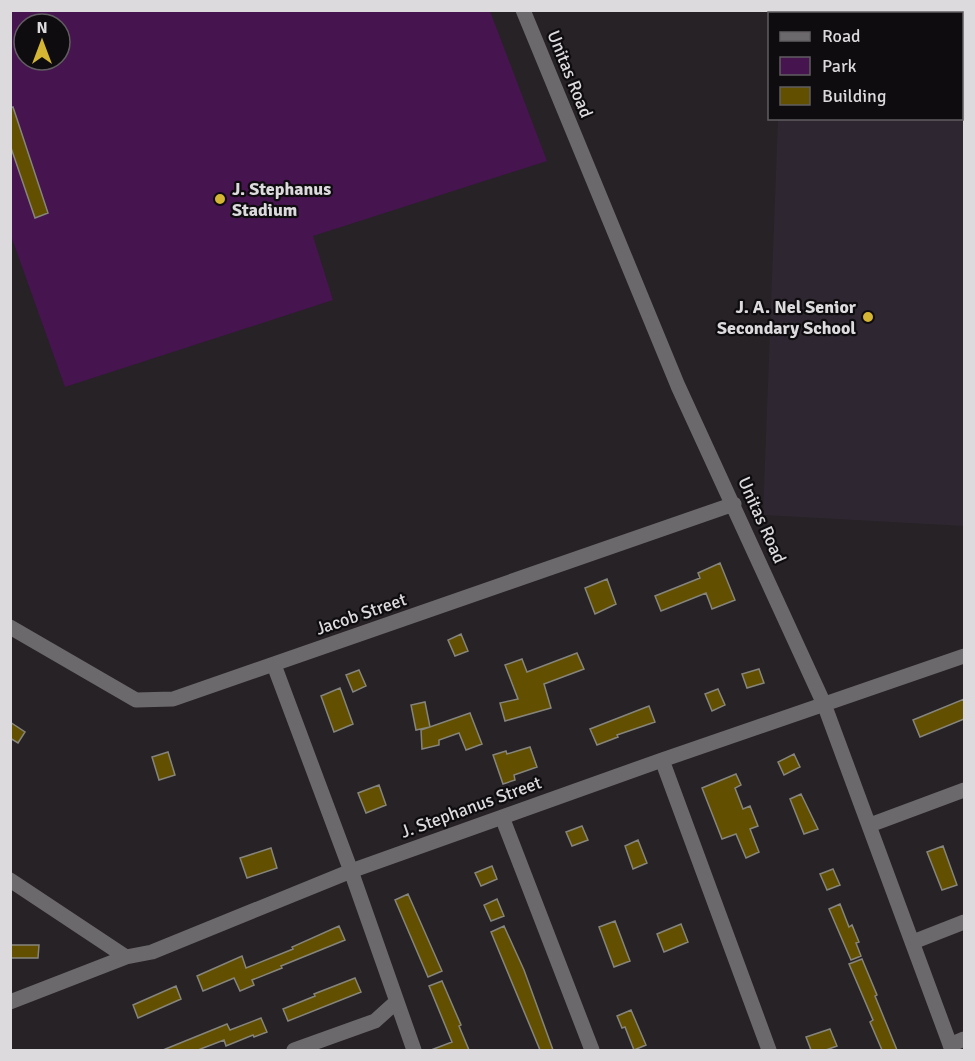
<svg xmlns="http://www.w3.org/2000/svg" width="975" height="1061" font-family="Signika,sans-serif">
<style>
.built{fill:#2e2630}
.green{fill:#46144f;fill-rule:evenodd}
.building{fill:#625000;stroke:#86857d;stroke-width:1.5}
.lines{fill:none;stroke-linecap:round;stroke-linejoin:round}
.minor{stroke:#6c696c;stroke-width:15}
.poi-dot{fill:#d5b534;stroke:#0e0c0e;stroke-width:2}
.labels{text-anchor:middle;stroke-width:4.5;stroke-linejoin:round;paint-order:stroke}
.street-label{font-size:18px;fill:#dddadd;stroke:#0e0c0e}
.poi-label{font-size:18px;font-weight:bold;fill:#dddadd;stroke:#0e0c0e;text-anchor:start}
</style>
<rect width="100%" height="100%" fill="#262226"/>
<path class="built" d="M 783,11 L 964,11 L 964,526 L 763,515 L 778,119 L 962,118 L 962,14 L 783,14 Z"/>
<path class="green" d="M 11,11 L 490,11 L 547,161 L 313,236 L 333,300 L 65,387 L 11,236 ZM 24,24 L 60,24 L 60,60 L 24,60 Z"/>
<path class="building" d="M 13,107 L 48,213 L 35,218 L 10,145 L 10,108 Z
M 720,563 L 735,600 L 712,609 L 706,593 L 661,611 L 655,596 L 700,578 L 698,573 Z
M 607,579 L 616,604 L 595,614 L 585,588 Z
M 461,634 L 468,651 L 455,656 L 448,640 Z
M 577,653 L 584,669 L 544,684 L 551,708 L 505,721 L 500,703 L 518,699 L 505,665 L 522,659 L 527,672 Z
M 759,669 L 764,683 L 747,688 L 742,674 Z
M 359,670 L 366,686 L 353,692 L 346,675 Z
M 340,688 L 353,724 L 334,732 L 321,696 Z
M 718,689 L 725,705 L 712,711 L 705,694 Z
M 964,699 L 964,719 L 920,737 L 913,720 Z
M 425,702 L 430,727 L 416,730 L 411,705 Z
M 649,706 L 655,722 L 617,735 L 618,737 L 597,745 L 590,729 Z
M 470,713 L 482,744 L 466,750 L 459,733 L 439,740 L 439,745 L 422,749 L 421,730 Z
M 10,722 L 25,732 L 18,743 L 10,738 Z
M 530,747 L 537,767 L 514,775 L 515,780 L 503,784 L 493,755 L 506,751 L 507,754 Z
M 168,752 L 175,775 L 159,780 L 152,757 Z
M 794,754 L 800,767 L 784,775 L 778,762 Z
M 736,774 L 741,785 L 735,788 L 743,809 L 750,806 L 758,826 L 750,829 L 759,852 L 746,858 L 736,834 L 722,839 L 702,788 Z
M 379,785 L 386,805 L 366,813 L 358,793 Z
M 801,794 L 818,829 L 804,834 L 790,799 Z
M 582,826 L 588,840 L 572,846 L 566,832 Z
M 638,840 L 647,863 L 633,869 L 625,846 Z
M 943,846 L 957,885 L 942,890 L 927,852 Z
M 271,848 L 277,868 L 247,878 L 240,858 Z
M 492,866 L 497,879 L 481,886 L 475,873 Z
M 833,869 L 840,885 L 827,890 L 820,874 Z
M 408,894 L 442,971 L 428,977 L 395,900 Z
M 497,899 L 504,916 L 491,921 L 484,905 Z
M 840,904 L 849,927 L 852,925 L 859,942 L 856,943 L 861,956 L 851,960 L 829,909 Z
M 615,921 L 630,961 L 614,967 L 599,927 Z
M 681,924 L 688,942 L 664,952 L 657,934 Z
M 339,926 L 345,940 L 281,966 L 282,968 L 252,980 L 254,985 L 240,991 L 234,978 L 203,991 L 197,976 L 242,956 L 246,968 L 293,949 L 292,947 Z
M 504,926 L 524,970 L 553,1050 L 540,1050 L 491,932 Z
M 10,945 L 39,945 L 38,958 L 10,958 Z
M 862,959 L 877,995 L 875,996 L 897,1050 L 882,1050 L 870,1022 L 873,1020 L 849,964 Z
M 355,978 L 361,992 L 288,1021 L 283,1009 L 315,996 L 314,994 Z
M 442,981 L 461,1025 L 459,1026 L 469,1050 L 431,1050 L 452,1042 L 429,986 Z
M 176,986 L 181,999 L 138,1018 L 133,1005 Z
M 631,1010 L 646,1045 L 634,1050 L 625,1027 L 622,1028 L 617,1016 Z
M 261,1018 L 267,1032 L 254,1037 L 253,1035 L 226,1046 L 224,1040 L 198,1050 L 163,1050 L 227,1024 L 230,1030 Z
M 830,1029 L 837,1046 L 826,1050 L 811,1050 L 806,1037 Z"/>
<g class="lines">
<path class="minor" d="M 523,10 L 678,386 L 824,704 L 952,1050
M 10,627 L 136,700 L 173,699 L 734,504
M 274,665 L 351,871 L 414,1050
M 662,760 L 769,1050
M 502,817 L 592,1050
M 870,825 L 964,790
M 10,880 L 126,957 L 152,952 L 351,871 L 662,760 L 964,656
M 913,942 L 964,922
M 10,1002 L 126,957
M 950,1045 L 964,1039
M 294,1050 L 375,1021 L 396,1002"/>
</g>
<g class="poi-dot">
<circle cx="220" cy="199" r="6"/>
<circle cx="868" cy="317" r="6"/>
</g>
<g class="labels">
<g class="street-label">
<text transform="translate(570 74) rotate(68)" y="6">Unitas Road</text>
<text transform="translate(762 520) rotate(66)" y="6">Unitas Road</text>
<text transform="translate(361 614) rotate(-19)" y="6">Jacob Street</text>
<text transform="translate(471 807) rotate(-20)" y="6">J. Stephanus Street</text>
</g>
<g class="poi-label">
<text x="232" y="195">J. Stephanus<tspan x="232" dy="21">Stadium</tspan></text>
<text x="856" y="313" text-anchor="end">J. A. Nel Senior<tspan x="856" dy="21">Secondary School</tspan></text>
</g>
</g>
<rect width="975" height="1061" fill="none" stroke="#dddadd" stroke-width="24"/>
<rect x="768" y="12" width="195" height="108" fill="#0e0c0e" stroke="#615e61" stroke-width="1.5"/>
<rect x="780" y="32" width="30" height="9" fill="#6c696c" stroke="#615e61" stroke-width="1.5"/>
<text x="822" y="42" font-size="18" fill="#dddadd">Road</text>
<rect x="780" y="57" width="30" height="18" fill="#46144f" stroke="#615e61" stroke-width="1.5"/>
<text x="822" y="72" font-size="18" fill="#dddadd">Park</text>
<rect x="780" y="87" width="30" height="18" fill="#625000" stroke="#615e61" stroke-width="1.5"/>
<text x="822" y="102" font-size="18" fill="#dddadd">Building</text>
<g transform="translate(42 42)"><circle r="28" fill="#0e0c0e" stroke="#615e61" stroke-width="1.5"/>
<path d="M0-4.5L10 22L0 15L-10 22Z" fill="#d5b534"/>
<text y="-9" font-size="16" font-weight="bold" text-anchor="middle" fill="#dddadd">N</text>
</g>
</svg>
